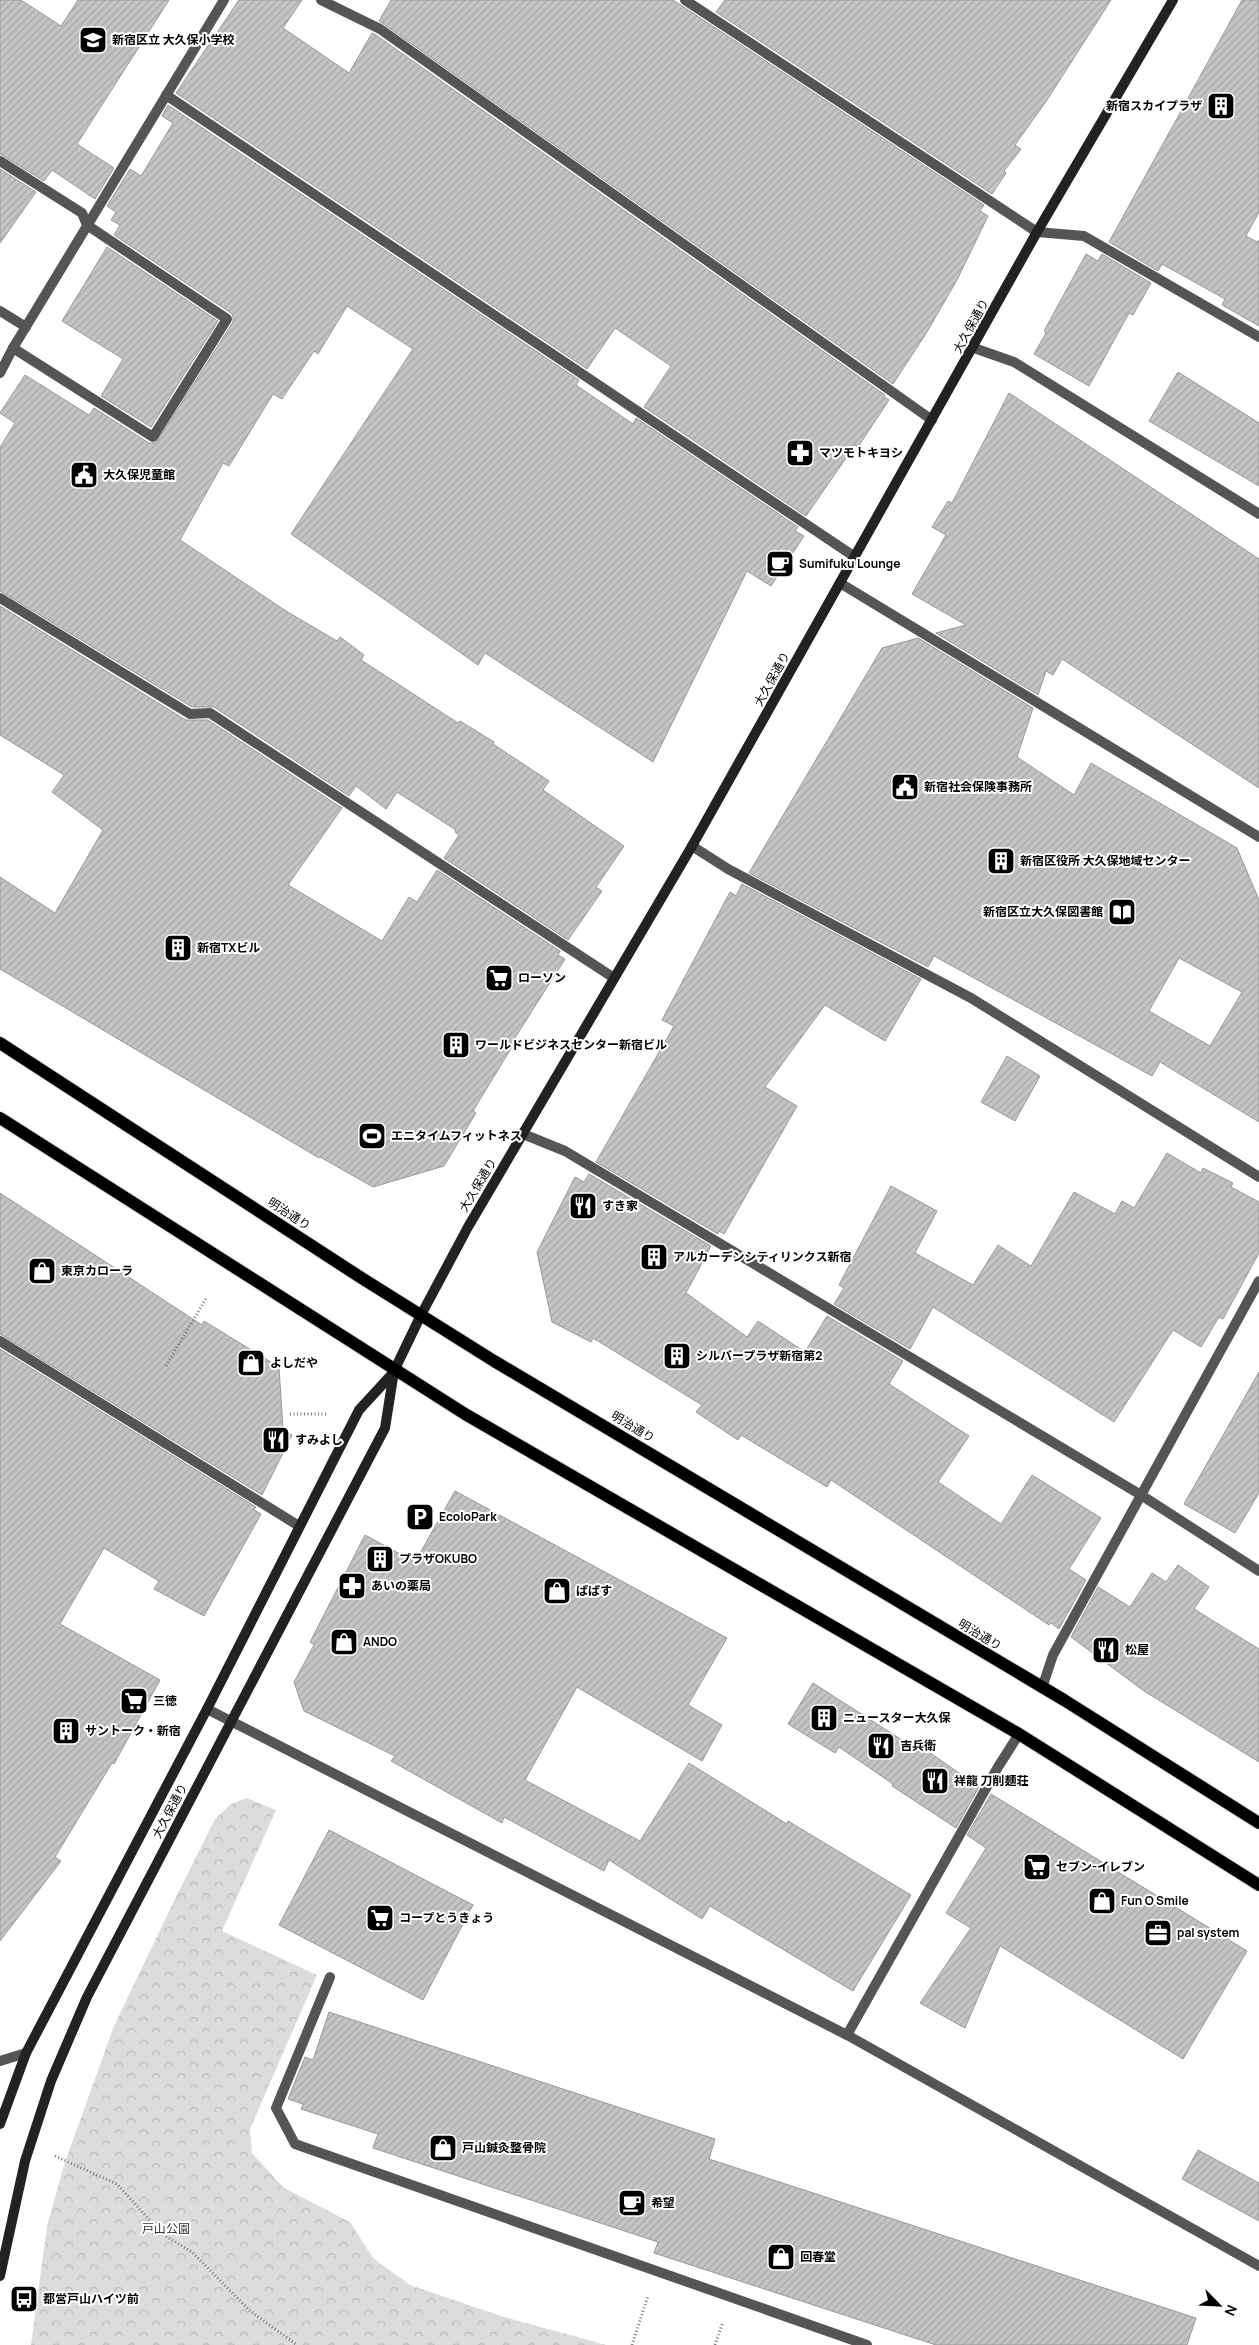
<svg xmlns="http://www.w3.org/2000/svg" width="1259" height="2345" font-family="Manrope,'Noto Sans JP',sans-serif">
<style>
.forest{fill:url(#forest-crowns)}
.building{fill:url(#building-hatch);stroke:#999;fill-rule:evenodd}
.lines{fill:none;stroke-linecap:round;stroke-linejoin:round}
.primary-casing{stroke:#dbdbdb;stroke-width:14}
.path{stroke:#777;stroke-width:3;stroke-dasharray:1 2.5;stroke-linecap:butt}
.service{stroke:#555;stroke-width:10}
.pedestrian{stroke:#555;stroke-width:10}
.minor{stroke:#555;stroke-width:10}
.tertiary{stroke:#555;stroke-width:10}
.secondary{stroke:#222;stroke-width:10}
.primary{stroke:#000;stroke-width:12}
.labels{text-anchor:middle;stroke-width:4;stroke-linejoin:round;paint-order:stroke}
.poi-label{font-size:12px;font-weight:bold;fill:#000;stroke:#fff;text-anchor:start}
.street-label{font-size:12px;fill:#000;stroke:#fff}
.park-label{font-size:12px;fill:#333;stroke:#fff}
</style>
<defs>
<pattern id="forest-crowns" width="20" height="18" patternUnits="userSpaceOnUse" patternTransform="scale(1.25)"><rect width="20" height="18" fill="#dcdcdc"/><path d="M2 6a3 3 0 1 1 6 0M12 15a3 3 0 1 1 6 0" fill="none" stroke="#bbb"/></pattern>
<pattern id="building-hatch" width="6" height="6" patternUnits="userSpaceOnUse" patternTransform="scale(1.25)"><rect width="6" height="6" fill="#c4c4c4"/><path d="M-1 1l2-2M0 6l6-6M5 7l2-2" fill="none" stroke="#a7a7a7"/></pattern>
</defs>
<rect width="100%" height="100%" fill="#fff"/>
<path class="forest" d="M 247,1798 L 276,1810 L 222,1931 L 317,1975 L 250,2129 L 252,2153 L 284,2188 L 350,2222 L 373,2258 L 410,2285 L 501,2316 L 606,2345 L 31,2345 L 47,2226 L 65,2162 L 114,2026 L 174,1901 L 215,1819 L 231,1804 Z"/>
<path class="building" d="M 0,0 L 21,0 L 61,26 L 78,0 L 169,0 L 77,144 L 114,168 L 95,199 L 52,170 L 44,181 L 0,154 Z
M 239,0 L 302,0 L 283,28 L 349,73 L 372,33 L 376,35 L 885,395 L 884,397 L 889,400 L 858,447 L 855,445 L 806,516 L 644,407 L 671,366 L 615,328 L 587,369 L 176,93 Z
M 391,0 L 673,0 L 984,205 L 980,211 L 988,216 L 957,280 L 927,332 L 893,384 L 379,21 Z
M 725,0 L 1111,0 L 1047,100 L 1015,145 L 1021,149 L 1004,171 L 1006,173 L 992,194 L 716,12 Z
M 1242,0 L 1259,0 L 1259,212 L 1246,236 L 1257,242 L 1259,240 L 1259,326 L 1222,305 L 1225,299 L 1162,264 L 1158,271 L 1109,242 Z
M 168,105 L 579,380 L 576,385 L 633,424 L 636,418 L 798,527 L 795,531 L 804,536 L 771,586 L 747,571 L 653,762 L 485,653 L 478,665 L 291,534 L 413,349 L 347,306 L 318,354 L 314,351 L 282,399 L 273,394 L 229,466 L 223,463 L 180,540 L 286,611 L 337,641 L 340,637 L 364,655 L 361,660 L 458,723 L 460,721 L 494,742 L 493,744 L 549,781 L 543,790 L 624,846 L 596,887 L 602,891 L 568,940 L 444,858 L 459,835 L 455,832 L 456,830 L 397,792 L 386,809 L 356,786 L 349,796 L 214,707 L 192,707 L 0,591 L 0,447 L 15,423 L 0,413 L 25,375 L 89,415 L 94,408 L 149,443 L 156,443 L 233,322 L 233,316 L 231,313 L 114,235 L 120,225 L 111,220 L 116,212 L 107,206 L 130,169 L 141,176 L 173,123 L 162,116 Z
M 0,169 L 36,192 L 0,243 Z
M 107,247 L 218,321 L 151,427 L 101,396 L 123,359 L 62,321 Z
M 1086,254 L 1098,261 L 1102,254 L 1151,283 L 1133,315 L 1129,313 L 1089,386 L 1034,354 L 1046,333 L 1044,331 Z
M 1178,372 L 1259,423 L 1259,486 L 1149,421 Z
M 1009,393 L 1259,559 L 1259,788 L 1062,659 L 1053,675 L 1046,671 L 1038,695 L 936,633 L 966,625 L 912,594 L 946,535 L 932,527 L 948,501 L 952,503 Z
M 0,606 L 186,720 L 208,720 L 342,808 L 288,885 L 382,941 L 409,897 L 417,902 L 437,870 L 560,951 L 558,955 L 565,959 L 513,1041 L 515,1042 L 473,1111 L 476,1113 L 444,1166 L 373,1187 L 320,1157 L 319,1158 L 0,969 L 0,877 L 55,913 L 103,830 L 52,792 L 64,775 L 0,735 Z
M 918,638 L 1033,708 L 1017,757 L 1074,795 L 1091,763 L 1237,848 L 1259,900 L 1259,1122 L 1160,1062 L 1152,1076 L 934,956 L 928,967 L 749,873 L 882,648 ZM 1179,958 L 1242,992 L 1210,1046 L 1149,1011 Z
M 742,884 L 921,979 L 885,1041 L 825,1005 L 765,1087 L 797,1106 L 724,1234 L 719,1231 L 718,1234 L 596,1162 L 674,1026 L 662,1020 L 730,892 L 736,896 Z
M 1007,1056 L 1040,1076 L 1015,1121 L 981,1102 Z
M 1167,1153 L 1201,1173 L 1203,1168 L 1233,1183 L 1231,1187 L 1259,1202 L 1259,1253 L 1223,1319 L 1219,1317 L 1201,1347 L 1173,1330 L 1114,1422 L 933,1307 L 910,1349 L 834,1304 L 844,1288 L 839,1285 L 891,1186 L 937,1211 L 915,1253 L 973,1285 L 998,1245 L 1031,1266 L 1074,1192 L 1115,1214 L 1122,1201 L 1134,1208 Z
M 589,1174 L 711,1246 L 686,1293 L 747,1337 L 758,1321 L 805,1352 L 827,1316 L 903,1361 L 889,1384 L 969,1436 L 938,1482 L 1001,1524 L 1032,1475 L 1101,1518 L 1069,1569 L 1086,1580 L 1059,1629 L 1051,1623 L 1049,1625 L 831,1480 L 827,1487 L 741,1435 L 738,1440 L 696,1412 L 702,1405 L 593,1338 L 591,1342 L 552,1322 L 537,1252 L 575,1177 L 584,1182 Z
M 0,1193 L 202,1325 L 204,1321 L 279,1367 L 283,1430 L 292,1435 L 262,1495 L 0,1334 Z
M 0,1349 L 256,1507 L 254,1510 L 261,1514 L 204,1616 L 154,1589 L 159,1581 L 104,1548 L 60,1624 L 160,1680 L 114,1764 L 112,1763 L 55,1857 L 61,1861 L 0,1941 Z
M 1259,1372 L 1259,1493 L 1235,1533 L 1184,1504 Z
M 455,1491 L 727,1638 L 688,1705 L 722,1725 L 702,1761 L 577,1687 L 525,1780 L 640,1841 L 689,1763 L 787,1824 L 788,1821 L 911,1895 L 853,1991 L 710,1906 L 702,1919 L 609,1860 L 604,1871 L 504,1817 L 502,1823 L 391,1761 L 395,1756 L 304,1711 L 294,1682 L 314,1645 L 310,1642 L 365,1535 L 415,1562 Z
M 1178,1565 L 1209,1587 L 1194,1609 L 1259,1649 L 1259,1762 L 1144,1691 L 1071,1637 L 1098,1587 L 1130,1607 L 1152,1573 L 1166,1582 Z
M 813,1683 L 916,1749 L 919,1745 L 979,1787 L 956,1828 L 892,1786 L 893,1784 L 839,1747 L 835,1753 L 788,1724 Z
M 991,1794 L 1247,1951 L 1183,2059 L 1000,1946 L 965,2028 L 920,2003 L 971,1928 L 946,1913 L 986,1848 L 967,1835 Z
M 329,1830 L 473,1905 L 423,2000 L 279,1925 Z
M 329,2012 L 715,2139 L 709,2159 L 1196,2318 L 1187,2345 L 936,2345 L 654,2253 L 658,2242 L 373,2148 L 378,2134 L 301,2109 L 303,2104 L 288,2099 L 305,2057 L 313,2060 Z
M 1198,2150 L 1259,2183 L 1259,2221 L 1182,2179 Z"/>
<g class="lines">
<defs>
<path id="primary" d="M 0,1043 L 360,1277 L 494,1361 L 1064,1700 L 1259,1823
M 0,1118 L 465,1414 L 1019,1734 L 1259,1885"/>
</defs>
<use href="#primary" class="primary-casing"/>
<path class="path" d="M 166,1366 L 207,1297
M 290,1414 L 327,1414
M 55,2156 L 117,2184 L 162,2234 L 192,2252 L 249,2310 L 297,2345
M 632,2345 L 648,2296
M 715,2345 L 723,2322"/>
<path class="service" d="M 321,0 L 380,29 L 932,420
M 166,95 L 855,557
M 0,161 L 82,213 L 87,225 L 227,319 L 153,437 L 13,348
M 0,311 L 26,327
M 0,598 L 190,714 L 210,713 L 614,978
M 0,1341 L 299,1526"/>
<path class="pedestrian" d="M 330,1977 L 276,2108 L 295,2144 L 867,2345"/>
<path class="minor" d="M 685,0 L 1037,232 L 1084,236 L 1259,337
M 974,348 L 1014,362 L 1259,514
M 0,373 L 13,348 L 224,0
M 840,583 L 1259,837
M 692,846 L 728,869 L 971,998 L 1259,1177
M 523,1134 L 565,1151 L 1141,1495 L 1259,1571
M 1042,1688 L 1053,1655 L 1259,1281
M 847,2035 L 998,1767 L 1019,1734
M 0,2061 L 26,2053"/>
<path class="tertiary" d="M 207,1709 L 847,2035 L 1259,2266"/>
<path class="secondary" d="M 0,2124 L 26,2053 L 207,1709 L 359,1410 L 394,1372
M 0,2276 L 25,2161 L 51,2081 L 87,1997 L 385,1428 L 394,1371 L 421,1315 L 468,1227 L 692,846 L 1037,232 L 1173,0"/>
<use href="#primary" class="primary"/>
</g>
<defs>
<symbol id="school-square" viewBox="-11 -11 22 22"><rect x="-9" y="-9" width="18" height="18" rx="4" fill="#000" stroke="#fff"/><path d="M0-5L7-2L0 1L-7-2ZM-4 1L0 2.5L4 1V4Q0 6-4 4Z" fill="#fff"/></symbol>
<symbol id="building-square" viewBox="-11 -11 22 22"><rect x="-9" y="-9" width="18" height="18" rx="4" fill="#000" stroke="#fff"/><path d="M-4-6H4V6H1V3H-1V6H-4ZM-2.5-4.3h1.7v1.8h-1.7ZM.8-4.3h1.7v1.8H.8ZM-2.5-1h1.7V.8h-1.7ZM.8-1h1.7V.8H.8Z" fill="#fff"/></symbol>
<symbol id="pharmacy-square" viewBox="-11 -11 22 22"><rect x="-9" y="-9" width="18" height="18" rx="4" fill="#000" stroke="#fff"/><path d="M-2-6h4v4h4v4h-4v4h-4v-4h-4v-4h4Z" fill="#fff"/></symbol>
<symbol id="civic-square" viewBox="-11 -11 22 22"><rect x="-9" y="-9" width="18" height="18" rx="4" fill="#000" stroke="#fff"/><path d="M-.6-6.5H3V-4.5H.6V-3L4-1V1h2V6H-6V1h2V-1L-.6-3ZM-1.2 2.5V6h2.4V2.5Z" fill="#fff"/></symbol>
<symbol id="cafe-square" viewBox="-11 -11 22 22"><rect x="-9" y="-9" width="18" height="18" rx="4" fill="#000" stroke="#fff"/><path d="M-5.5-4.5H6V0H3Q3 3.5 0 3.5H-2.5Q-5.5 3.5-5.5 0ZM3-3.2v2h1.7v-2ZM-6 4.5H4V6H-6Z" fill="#fff"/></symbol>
<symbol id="library-square" viewBox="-11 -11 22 22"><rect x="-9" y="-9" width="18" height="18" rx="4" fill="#000" stroke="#fff"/><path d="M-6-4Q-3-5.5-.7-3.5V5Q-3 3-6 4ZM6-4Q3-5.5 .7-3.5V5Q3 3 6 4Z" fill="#fff"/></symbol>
<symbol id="supermarket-square" viewBox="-11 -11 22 22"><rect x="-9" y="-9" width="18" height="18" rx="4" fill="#000" stroke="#fff"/><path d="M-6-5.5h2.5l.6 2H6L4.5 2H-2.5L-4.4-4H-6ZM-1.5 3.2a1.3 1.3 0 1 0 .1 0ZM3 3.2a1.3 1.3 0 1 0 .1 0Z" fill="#fff"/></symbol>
<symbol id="stadium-square" viewBox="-11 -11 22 22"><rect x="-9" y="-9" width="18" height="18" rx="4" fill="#000" stroke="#fff"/><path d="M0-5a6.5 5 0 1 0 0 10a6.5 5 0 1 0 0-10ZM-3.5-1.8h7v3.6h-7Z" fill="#fff"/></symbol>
<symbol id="restaurant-square" viewBox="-11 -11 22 22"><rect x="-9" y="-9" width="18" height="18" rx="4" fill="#000" stroke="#fff"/><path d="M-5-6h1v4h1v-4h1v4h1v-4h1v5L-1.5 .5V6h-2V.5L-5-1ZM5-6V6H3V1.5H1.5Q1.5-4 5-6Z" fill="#fff"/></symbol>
<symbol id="shop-square" viewBox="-11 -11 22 22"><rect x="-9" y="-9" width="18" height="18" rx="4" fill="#000" stroke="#fff"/><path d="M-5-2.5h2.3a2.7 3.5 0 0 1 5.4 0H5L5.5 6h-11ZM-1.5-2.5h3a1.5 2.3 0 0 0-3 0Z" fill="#fff"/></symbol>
<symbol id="parking-square" viewBox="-11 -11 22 22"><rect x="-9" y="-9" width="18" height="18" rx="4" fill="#000" stroke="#fff"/><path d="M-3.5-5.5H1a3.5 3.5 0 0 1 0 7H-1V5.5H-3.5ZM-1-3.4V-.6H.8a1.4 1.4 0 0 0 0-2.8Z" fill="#fff"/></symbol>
<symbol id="office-square" viewBox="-11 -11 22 22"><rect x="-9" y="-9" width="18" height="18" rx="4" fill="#000" stroke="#fff"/><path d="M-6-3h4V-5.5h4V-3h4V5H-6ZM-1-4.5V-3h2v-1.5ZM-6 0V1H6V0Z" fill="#fff"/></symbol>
<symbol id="bus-square" viewBox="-11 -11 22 22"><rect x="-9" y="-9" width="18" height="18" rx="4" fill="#000" stroke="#fff"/><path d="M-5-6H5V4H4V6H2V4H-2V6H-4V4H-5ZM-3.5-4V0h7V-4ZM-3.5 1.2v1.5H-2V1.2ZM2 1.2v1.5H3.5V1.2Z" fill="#fff"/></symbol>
</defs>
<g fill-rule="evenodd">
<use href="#school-square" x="77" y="24" width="32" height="32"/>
<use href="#building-square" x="1205" y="90" width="32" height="32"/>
<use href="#pharmacy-square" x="784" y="437" width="32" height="32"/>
<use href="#civic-square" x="68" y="459" width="32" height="32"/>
<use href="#cafe-square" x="764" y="548" width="32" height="32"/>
<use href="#civic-square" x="889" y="771" width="32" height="32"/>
<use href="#building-square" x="985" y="845" width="32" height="32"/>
<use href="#library-square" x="1106" y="896" width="32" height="32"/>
<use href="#building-square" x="162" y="932" width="32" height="32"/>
<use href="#supermarket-square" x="483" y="962" width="32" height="32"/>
<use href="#building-square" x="440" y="1029" width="32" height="32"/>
<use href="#stadium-square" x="356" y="1120" width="32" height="32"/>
<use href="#restaurant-square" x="567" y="1190" width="32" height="32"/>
<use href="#building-square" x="638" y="1241" width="32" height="32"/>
<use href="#shop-square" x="26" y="1255" width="32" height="32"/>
<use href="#building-square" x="661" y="1340" width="32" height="32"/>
<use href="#shop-square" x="235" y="1347" width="32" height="32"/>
<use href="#restaurant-square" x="260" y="1424" width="32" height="32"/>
<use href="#parking-square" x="404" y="1501" width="32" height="32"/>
<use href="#building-square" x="364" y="1543" width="32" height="32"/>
<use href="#pharmacy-square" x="336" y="1570" width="32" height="32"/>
<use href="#shop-square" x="541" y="1575" width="32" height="32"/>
<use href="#shop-square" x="328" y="1626" width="32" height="32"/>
<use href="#restaurant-square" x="1090" y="1634" width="32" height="32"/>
<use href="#supermarket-square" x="118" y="1685" width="32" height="32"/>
<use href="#building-square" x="808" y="1702" width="32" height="32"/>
<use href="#building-square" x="50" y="1715" width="32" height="32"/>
<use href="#restaurant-square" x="865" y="1730" width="32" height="32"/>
<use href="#restaurant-square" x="919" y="1765" width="32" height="32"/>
<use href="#supermarket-square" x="1021" y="1851" width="32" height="32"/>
<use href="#shop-square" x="1086" y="1885" width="32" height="32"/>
<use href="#supermarket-square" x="364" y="1902" width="32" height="32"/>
<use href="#office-square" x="1142" y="1917" width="32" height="32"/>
<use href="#shop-square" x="427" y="2132" width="32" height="32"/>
<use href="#cafe-square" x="616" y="2187" width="32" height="32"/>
<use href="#shop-square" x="765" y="2241" width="32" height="32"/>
<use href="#bus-square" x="8" y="2283" width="32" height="32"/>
</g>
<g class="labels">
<g class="poi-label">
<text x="112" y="44">新宿区立 大久保小学校</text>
<text x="1202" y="110" text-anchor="end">新宿スカイプラザ</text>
<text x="819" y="457">マツモトキヨシ</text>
<text x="103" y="479">大久保児童館</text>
<text x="799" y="568">Sumifuku Lounge</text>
<text x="924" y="791">新宿社会保険事務所</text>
<text x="1020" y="865">新宿区役所 大久保地域センター</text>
<text x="1103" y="916" text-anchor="end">新宿区立大久保図書館</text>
<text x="197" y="952">新宿TXビル</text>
<text x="518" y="982">ローソン</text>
<text x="475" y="1049">ワールドビジネスセンター新宿ビル</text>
<text x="391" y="1140">エニタイムフィットネス</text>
<text x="602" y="1210">すき家</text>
<text x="673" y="1261">アルカーデンシティリンクス新宿</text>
<text x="61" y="1275">東京カローラ</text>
<text x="696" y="1360">シルバープラザ新宿第2</text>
<text x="270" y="1367">よしだや</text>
<text x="295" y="1444">すみよし</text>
<text x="439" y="1521">EcoloPark</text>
<text x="399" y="1563">プラザOKUBO</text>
<text x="371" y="1590">あいの薬局</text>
<text x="576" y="1595">ぱぱす</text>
<text x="363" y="1646">ANDO</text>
<text x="1125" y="1654">松屋</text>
<text x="153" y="1705">三徳</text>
<text x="843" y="1722">ニュースター大久保</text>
<text x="85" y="1735">サントーク・新宿</text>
<text x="900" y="1750">吉兵衛</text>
<text x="954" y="1785">祥龍 刀削麺荘</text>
<text x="1056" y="1871">セブン-イレブン</text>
<text x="1121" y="1905">Fun O Smile</text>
<text x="399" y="1922">コープとうきょう</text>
<text x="1177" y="1937">pal system</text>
<text x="462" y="2152">戸山鍼灸整骨院</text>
<text x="651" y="2207">希望</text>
<text x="800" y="2261">回春堂</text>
<text x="43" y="2303">都営戸山ハイツ前</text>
</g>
<g class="street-label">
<text transform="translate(971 326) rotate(-61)" y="4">大久保通り</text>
<text transform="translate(772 679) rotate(-61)" y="4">大久保通り</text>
<text transform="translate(478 1185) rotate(-59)" y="4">大久保通り</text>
<text transform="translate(289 1214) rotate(33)" y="4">明治通り</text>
<text transform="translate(633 1427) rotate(31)" y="4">明治通り</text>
<text transform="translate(980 1635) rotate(31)" y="4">明治通り</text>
<text transform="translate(170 1811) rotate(-62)" y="4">大久保通り</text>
</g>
<g class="park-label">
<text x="166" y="2233">戸山公園</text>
</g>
</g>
<g transform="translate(1219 2305) rotate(114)" stroke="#ffffff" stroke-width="4" paint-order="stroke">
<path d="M0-4L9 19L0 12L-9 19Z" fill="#000000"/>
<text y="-8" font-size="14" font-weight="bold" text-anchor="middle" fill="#000000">N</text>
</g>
</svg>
